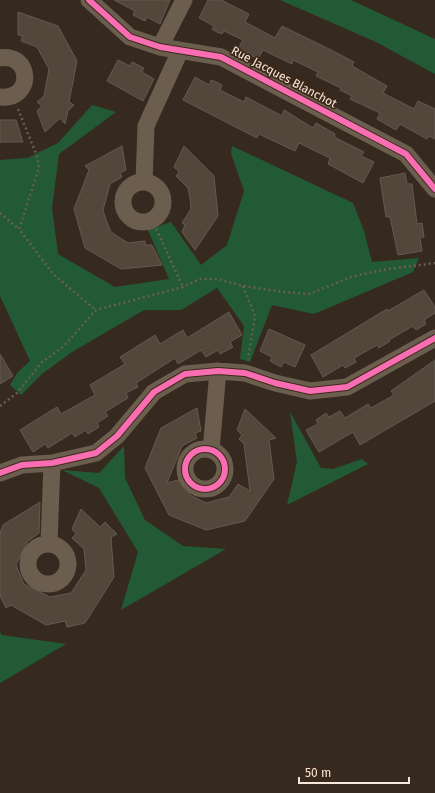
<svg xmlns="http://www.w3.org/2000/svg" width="435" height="793" font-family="'Fira Sans',sans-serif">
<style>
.green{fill:#235a36}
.building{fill:#53463a;stroke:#645a52}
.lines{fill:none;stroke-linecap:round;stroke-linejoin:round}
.path{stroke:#695e51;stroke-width:2.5;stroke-dasharray:2 3;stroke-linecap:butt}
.minor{stroke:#6c5e4e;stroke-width:17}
.cycleway-casing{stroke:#3e2918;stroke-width:8}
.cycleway{stroke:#f96db3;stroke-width:6}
.labels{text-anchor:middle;stroke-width:3.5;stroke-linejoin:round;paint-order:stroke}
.street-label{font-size:12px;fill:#f5e7dc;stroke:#3e2918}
</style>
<rect width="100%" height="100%" fill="#362a20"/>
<path class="green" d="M 280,0 L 351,0 L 435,39 L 435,74 L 376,42 Z
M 92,105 L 116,112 L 59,154 L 52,208 L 58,254 L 115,287 L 169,279 L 148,230 L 171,222 L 201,265 L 227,245 L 244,191 L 231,153 L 232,146 L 353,203 L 364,231 L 372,262 L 419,258 L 413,272 L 314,314 L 272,305 L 250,362 L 240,359 L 244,326 L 217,288 L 181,310 L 144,310 L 72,352 L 42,374 L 21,395 L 10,385 L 18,372 L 30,361 L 0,296 L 0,160 L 27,158 L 58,143 Z
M 290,412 L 321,468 L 333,469 L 362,459 L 368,464 L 287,505 L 297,462 Z
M 124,446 L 125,478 L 145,520 L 183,546 L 226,549 L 121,610 L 138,552 L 99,488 L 62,470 L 99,473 Z
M 0,632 L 2,635 L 66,644 L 0,683 Z"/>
<path class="building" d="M 114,0 L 170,0 L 160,24 L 147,17 L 145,21 L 133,15 L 135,11 Z
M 208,0 L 221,0 L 249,14 L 245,22 L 275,38 L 282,26 L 333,51 L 354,62 L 352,66 L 387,86 L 383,93 L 414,109 L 418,101 L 435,109 L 435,139 L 429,136 L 427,139 L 400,124 L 396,130 L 377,119 L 380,113 L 350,99 L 352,96 L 340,90 L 341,88 L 316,76 L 318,72 L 293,60 L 292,64 L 263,50 L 258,59 L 238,49 L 243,40 L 224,31 L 222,34 L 217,32 L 212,29 L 214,26 L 199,18 Z
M 18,12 L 58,26 L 77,61 L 69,102 L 74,105 L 68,111 L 65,124 L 60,118 L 45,132 L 37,111 L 42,106 L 37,102 L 44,96 L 49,69 L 37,47 L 21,41 L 23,36 L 18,35 Z
M 118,60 L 130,66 L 132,62 L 144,68 L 142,72 L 154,79 L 143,101 L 107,81 Z
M 195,77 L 209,85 L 211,80 L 216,82 L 222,85 L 220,90 L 244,102 L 246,97 L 282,116 L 284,110 L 313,128 L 316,123 L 335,134 L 334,137 L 364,152 L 361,156 L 374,162 L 363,183 L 328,164 L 330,158 L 299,143 L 295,151 L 259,134 L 257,138 L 183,100 Z
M 0,120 L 16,120 L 23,142 L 0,142 Z
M 122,146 L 126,170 L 120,173 L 122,177 L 110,184 L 103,210 L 106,220 L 111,232 L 128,243 L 145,241 L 145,245 L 152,245 L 162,265 L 121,269 L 85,248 L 74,209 L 89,170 L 85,166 Z
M 184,146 L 214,176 L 218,216 L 195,250 L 182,232 L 185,225 L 182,223 L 191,209 L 190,198 L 188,188 L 176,176 L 179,172 L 174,167 Z
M 405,173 L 407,184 L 412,184 L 417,224 L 422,223 L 424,237 L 420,238 L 422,251 L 398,255 L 390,217 L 386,217 L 380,178 Z
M 424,290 L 435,307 L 435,313 L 424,320 L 426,324 L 416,330 L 413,326 L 389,340 L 390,341 L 379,348 L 377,345 L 354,358 L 356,362 L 345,368 L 343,365 L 323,377 L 311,355 L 387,309 L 388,311 Z
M 229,312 L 242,335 L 230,342 L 233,347 L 220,354 L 218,350 L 206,357 L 201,350 L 178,364 L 175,358 L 136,383 L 138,387 L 126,393 L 128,398 L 105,412 L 108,416 L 97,423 L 99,427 L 88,434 L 86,430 L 75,437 L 72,433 L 48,448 L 45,444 L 33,452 L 20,430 L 57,407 L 61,414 L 95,395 L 90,385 L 125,364 L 120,357 L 155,335 L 160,344 L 183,330 L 187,338 Z
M 269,329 L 305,345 L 295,367 L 284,362 L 281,367 L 270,361 L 272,357 L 260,351 Z
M 0,354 L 13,376 L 0,384 Z
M 435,360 L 435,401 L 360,445 L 353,432 L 319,452 L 306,430 L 318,424 L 316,420 L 326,413 L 329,417 L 340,411 L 345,418 L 368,404 L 371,408 L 394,395 L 391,391 Z
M 197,408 L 201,431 L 195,433 L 197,438 L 182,446 L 167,483 L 182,479 L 190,495 L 206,503 L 229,497 L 238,484 L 250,491 L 244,444 L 239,439 L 242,435 L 237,430 L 245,409 L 276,438 L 269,440 L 274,479 L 245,521 L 206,530 L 169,515 L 145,468 L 161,428 Z
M 40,502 L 39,533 L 27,542 L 16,565 L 24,584 L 50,597 L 71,593 L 86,570 L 84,549 L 72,538 L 76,534 L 72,529 L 81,509 L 100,527 L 105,522 L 117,534 L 111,537 L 114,577 L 85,623 L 67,627 L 65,621 L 46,625 L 11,605 L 6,608 L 0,596 L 0,533 L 3,525 Z"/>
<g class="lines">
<path class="path" d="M 18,109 L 37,156 L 39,168 L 19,229 L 54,275 L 96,310
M 0,213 L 19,229
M 152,220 L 183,287
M 243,286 L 255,316 L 248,359
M 0,406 L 17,393 L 42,362 L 63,347 L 96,310 L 183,287 L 200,279 L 217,279 L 243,286 L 284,292 L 309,294 L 351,277 L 382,270 L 435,263"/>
<path class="minor" d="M 89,0 L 130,37 L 160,47 L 221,57 L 406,154 L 435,189
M 160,47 L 184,0
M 0,58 C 31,52 35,100 0,97
M123 202a20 20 0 1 1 40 0a20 20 0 1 1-40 0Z
M 144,182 L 146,126 L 180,51
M185 469a20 20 0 1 1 40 0a20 20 0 1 1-40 0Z
M 211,450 L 218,371
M 0,473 L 22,465 L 52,463 L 96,453 L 117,436 L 154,392 L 185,374 L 218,371 L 245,373 L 275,383 L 310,391 L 347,387 L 435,338
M 49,543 L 52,463
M28 564a20 20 0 1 1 40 0a20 20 0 1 1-40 0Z"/>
<defs>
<path id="cycleway" d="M 89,0 L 130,37 L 160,47 L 221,57 L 406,154 L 435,189
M185 469a20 20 0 1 1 40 0a20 20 0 1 1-40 0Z
M 0,473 L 22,465 L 52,463 L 96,453 L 117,436 L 154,392 L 185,374 L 218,371 L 245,373 L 275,383 L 310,391 L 347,387 L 435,338"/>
</defs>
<use href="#cycleway" class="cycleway-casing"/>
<use href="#cycleway" class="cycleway"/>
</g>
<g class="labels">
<g class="street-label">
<text transform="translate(284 77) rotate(28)" y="4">Rue Jacques Blanchot</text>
</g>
</g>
<path d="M299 777v6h110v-6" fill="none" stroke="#f5e7dc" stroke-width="2"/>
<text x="305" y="777" font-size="12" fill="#f5e7dc" stroke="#3e2918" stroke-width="3" paint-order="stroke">50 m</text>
</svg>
